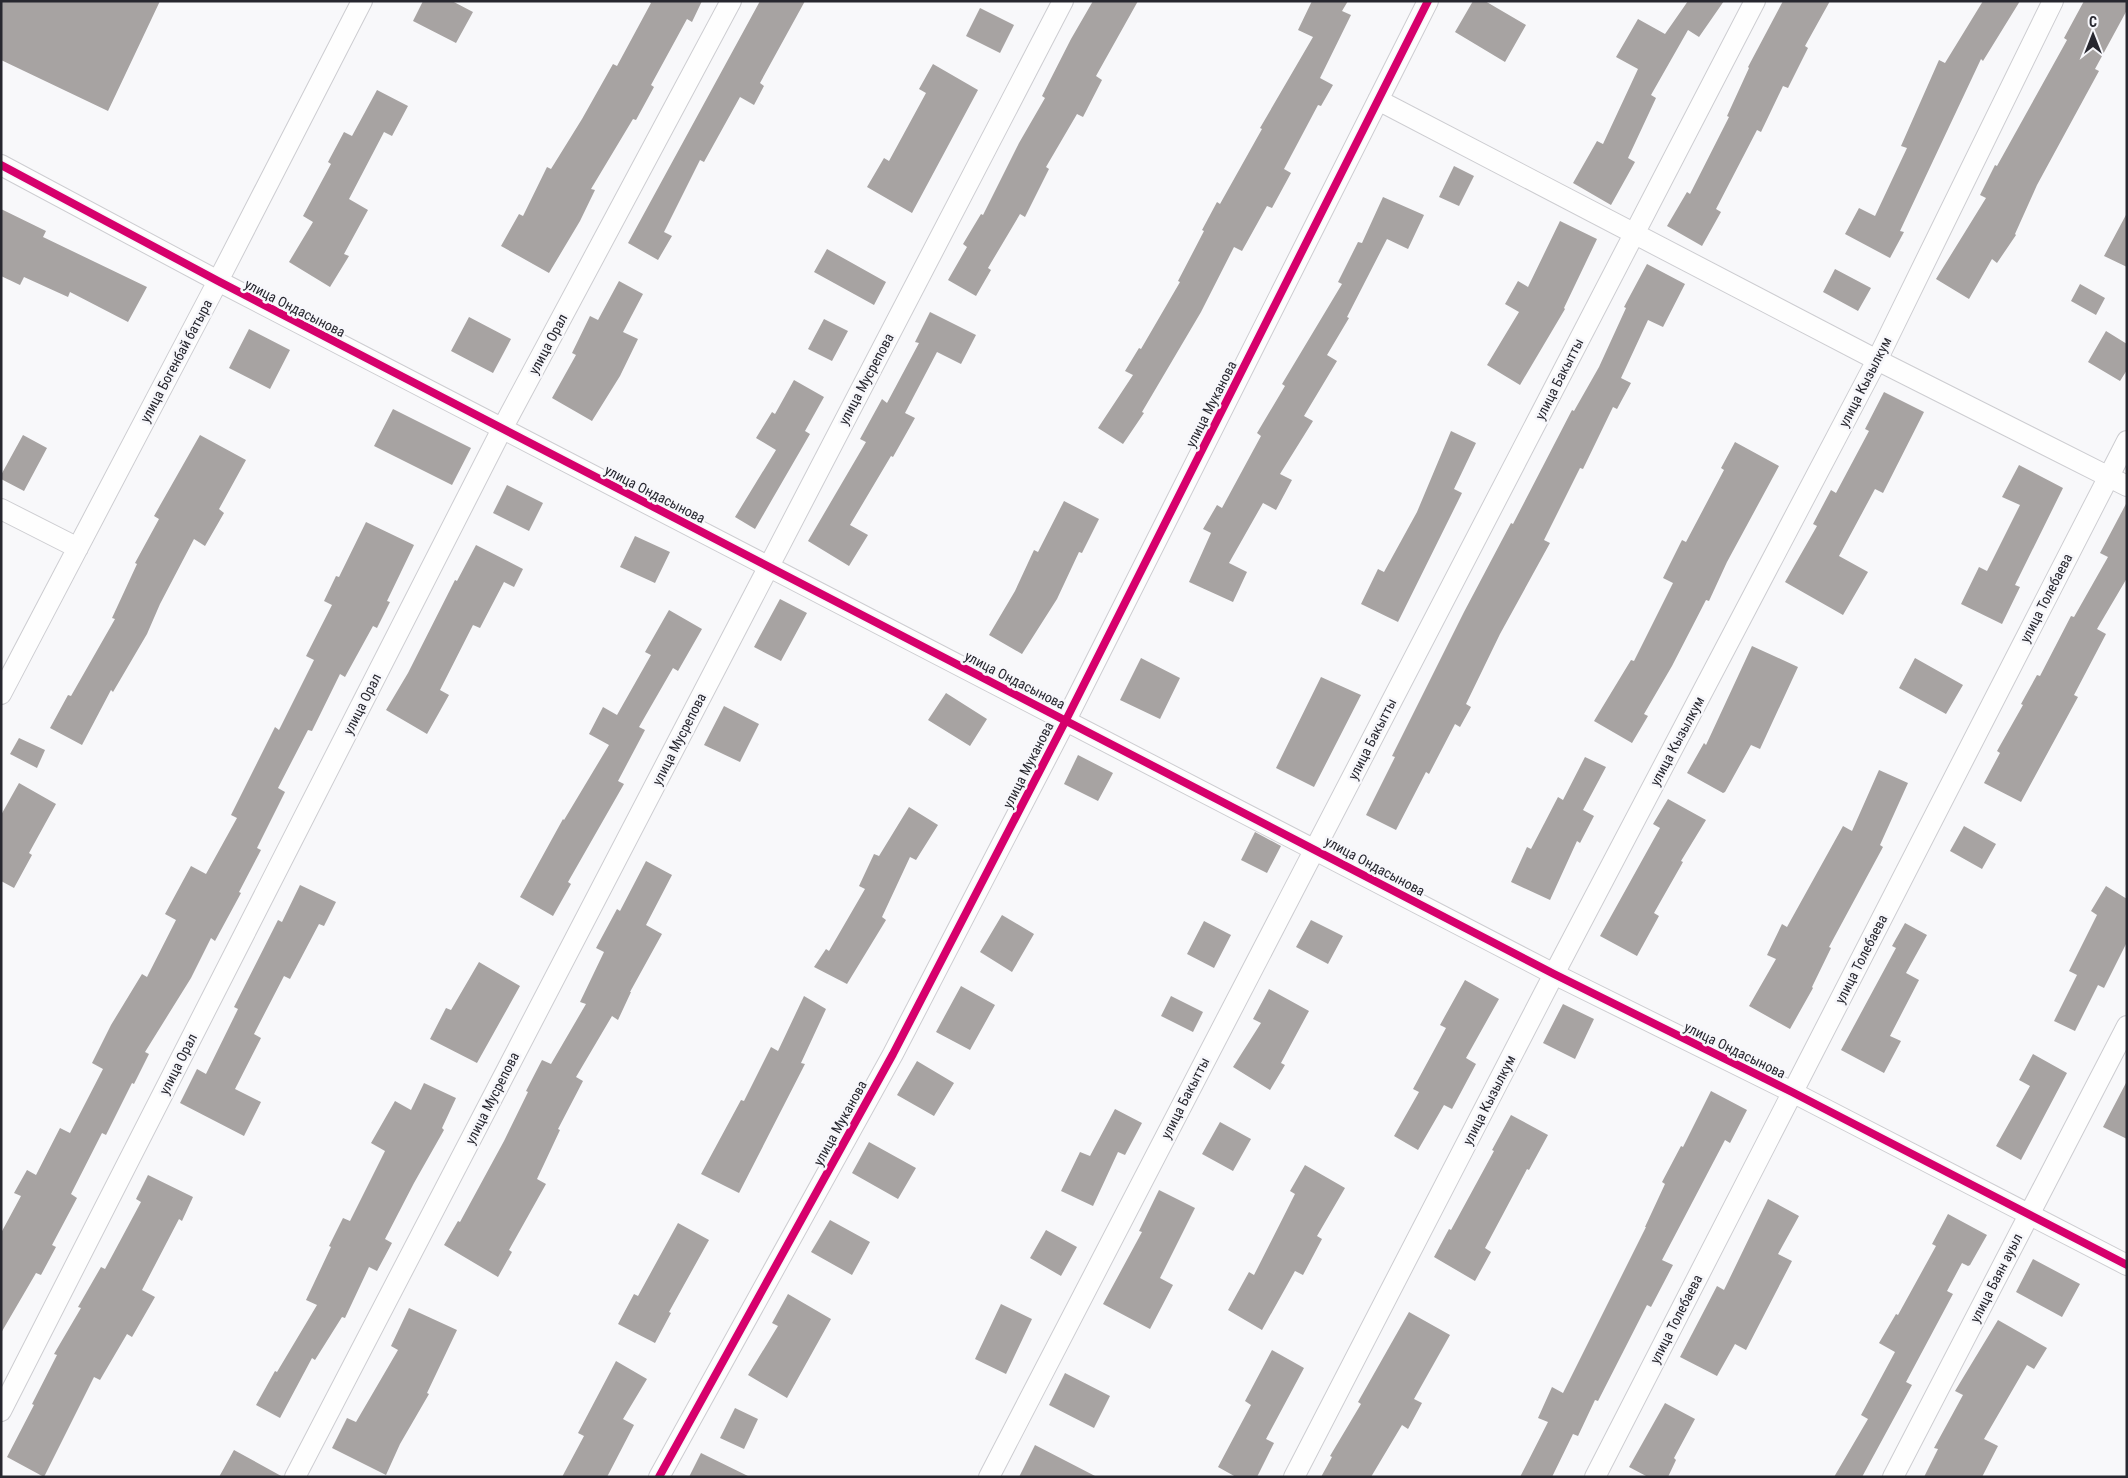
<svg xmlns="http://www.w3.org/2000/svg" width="2128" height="1478" font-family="'Roboto Condensed',sans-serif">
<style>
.building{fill:#a7a3a2}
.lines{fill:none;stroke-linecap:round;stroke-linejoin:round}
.street-casing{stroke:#cdcdd1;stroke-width:22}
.street{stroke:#fefefe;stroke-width:20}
.cycleway-casing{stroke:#f7f7fb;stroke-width:11}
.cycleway{stroke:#d6006c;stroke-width:8}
.labels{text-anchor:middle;stroke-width:5;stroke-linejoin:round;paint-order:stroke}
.street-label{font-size:14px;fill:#27272f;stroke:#f7f7fb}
</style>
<rect width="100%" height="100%" fill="#f8f8fa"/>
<path class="building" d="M 1,1 L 160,1 L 108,111 L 1,60 Z
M 423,1 L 452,1 L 473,12 L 456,43 L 413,21 Z
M 648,1 L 702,1 L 692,22 L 687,19 L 651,85 L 654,87 L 636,120 L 633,119 L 591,189 L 595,190 L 580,221 L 549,273 L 501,246 L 519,214 L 523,216 L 547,167 L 551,169 L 582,119 L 613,64 L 617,66 L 651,3 Z
M 760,1 L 805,1 L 760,83 L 764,86 L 754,105 L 740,97 L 704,162 L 700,160 L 664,232 L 672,236 L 658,260 L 628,243 Z
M 1093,1 L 1138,1 L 1096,76 L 1102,80 L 1083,117 L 1077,114 L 1046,167 L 1049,169 L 1025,217 L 1020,214 L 988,268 L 991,270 L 976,296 L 948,280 L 967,247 L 963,244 L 981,214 L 983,215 L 1019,143 L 1045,98 L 1042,96 L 1071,39 Z
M 1312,1 L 1348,1 L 1342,11 L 1351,15 L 1320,78 L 1333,85 L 1321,106 L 1318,105 L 1284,169 L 1291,173 L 1272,208 L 1267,206 L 1242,251 L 1234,247 L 1201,312 L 1142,412 L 1144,413 L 1123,444 L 1098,428 L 1133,375 L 1125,371 L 1139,348 L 1141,349 L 1180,282 L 1178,281 L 1204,231 L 1202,230 L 1217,202 L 1220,204 L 1262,129 L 1260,128 L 1313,37 L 1298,30 Z
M 1473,1 L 1485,1 L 1526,25 L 1505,62 L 1455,32 Z
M 1688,1 L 1724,1 L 1699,37 L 1688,30 L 1651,95 L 1656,98 L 1628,158 L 1635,162 L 1611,205 L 1573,183 L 1597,141 L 1603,144 L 1638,69 L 1616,57 L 1638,19 L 1665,34 Z
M 1783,1 L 1830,1 L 1805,46 L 1808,48 L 1788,88 L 1783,86 L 1761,132 L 1757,130 L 1716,209 L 1721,212 L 1702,246 L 1667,226 L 1687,192 L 1690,194 L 1729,117 L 1727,116 L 1749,68 L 1748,67 Z
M 1983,1 L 2020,1 L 1983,61 L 1981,59 L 1900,231 L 1904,232 L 1890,258 L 1845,234 L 1859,208 L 1875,216 L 1907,148 L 1901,146 L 1939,60 L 1945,63 Z
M 2084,1 L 2127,1 L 2127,10 L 2095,69 L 2099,71 L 2037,185 L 2015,234 L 2016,235 L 1997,263 L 1992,259 L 1969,299 L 1936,279 L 1986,198 L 1980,195 L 1995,165 L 1997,166 L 2067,40 L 2064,38 Z
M 980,8 L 1014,25 L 1000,53 L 966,36 Z
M 933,64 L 978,90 L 912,213 L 867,187 L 884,158 L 889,161 L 926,93 L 919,89 Z
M 377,90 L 408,106 L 392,136 L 384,132 L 349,199 L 368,210 L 344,254 L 349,256 L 330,287 L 289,262 L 313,222 L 303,216 L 331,164 L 328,162 L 344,132 L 352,136 Z
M 1454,166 L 1474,176 L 1459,206 L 1439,197 Z
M 1383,197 L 1424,215 L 1408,249 L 1387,239 L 1347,317 L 1349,318 L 1327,355 L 1337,361 L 1304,416 L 1313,421 L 1280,474 L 1292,480 L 1276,510 L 1263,503 L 1229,563 L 1247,572 L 1233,602 L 1189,582 L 1211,533 L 1203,529 L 1217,505 L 1222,508 L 1261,436 L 1257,433 L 1285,386 L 1282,384 L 1342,284 L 1338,282 L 1358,242 L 1362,243 Z
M 1,209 L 46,231 L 43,237 L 147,287 L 128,322 L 70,292 L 68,297 L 24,277 L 20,285 L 1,276 Z
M 2127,213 L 2127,267 L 2104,256 Z
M 1560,221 L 1597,239 L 1564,308 L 1565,309 L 1520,385 L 1487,365 L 1519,312 L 1505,304 L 1518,281 L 1528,287 Z
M 827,249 L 886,282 L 874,305 L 814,272 Z
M 1647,264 L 1685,284 L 1663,327 L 1648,320 L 1621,378 L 1631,383 L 1617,409 L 1613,407 L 1583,469 L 1580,468 L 1544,540 L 1550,543 L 1500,634 L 1466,704 L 1471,707 L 1460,727 L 1455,724 L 1429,774 L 1426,772 L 1396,830 L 1366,815 L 1395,757 L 1392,756 L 1464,612 L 1511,523 L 1513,524 L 1572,410 L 1574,411 L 1599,367 L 1626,308 L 1624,307 Z
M 1835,269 L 1871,288 L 1858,311 L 1823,292 Z
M 619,281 L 643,294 L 623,332 L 638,339 L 620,376 L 592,421 L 552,398 L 576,355 L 572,353 L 590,316 L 598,320 Z
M 2080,284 L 2105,298 L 2096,315 L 2071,301 Z
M 930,312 L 976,335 L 961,364 L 937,352 L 905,413 L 915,418 L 893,457 L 891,456 L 850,525 L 868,535 L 849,566 L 808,541 L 866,442 L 860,439 L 882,399 L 887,403 L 919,343 L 915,342 Z
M 469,317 L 511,339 L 493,373 L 451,351 Z
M 824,319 L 848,331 L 832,361 L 808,349 Z
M 249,329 L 290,350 L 270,389 L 229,368 Z
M 2106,331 L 2127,344 L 2127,370 L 2120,381 L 2088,362 Z
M 794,380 L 824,397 L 805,431 L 810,434 L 755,529 L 735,517 L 776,450 L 756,438 L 772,412 L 775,414 Z
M 1884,392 L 1924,412 L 1883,493 L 1875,489 L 1839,556 L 1868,572 L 1843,615 L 1785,582 L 1817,526 L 1813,524 L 1831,490 L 1836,493 L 1869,431 L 1865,429 Z
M 393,409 L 471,448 L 452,485 L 374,446 Z
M 1451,431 L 1476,443 L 1454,489 L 1462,493 L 1398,622 L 1361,604 L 1378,569 L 1384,572 L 1417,512 Z
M 23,435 L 47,448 L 24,491 L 1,479 L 1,475 Z
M 200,435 L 246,460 L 219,509 L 224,513 L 205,546 L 194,539 L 160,604 L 147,634 L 113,692 L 111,690 L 82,745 L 50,728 L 68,695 L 71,696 L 115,619 L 112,618 L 137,564 L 135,563 L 159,519 L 154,516 Z
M 1735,442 L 1779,466 L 1727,562 L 1709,601 L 1706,600 L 1672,666 L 1644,714 L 1648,716 L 1632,743 L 1594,721 L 1631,660 L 1634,661 L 1673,583 L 1663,578 L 1682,540 L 1686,542 L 1724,470 L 1721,468 Z
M 2019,465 L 2063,488 L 2015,585 L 2020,587 L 2002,624 L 1961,604 L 1979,567 L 1987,571 L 2020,505 L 2002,497 Z
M 507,485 L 543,503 L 529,531 L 493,513 Z
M 1064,501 L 1099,519 L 1082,553 L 1079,552 L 1057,599 L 1022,654 L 989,635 L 1015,591 L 1034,550 L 1038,552 Z
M 2127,502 L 2127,578 L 2097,629 L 2106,634 L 2074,695 L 2078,697 L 2021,802 L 1984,783 L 2000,753 L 1997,751 L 2023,705 L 2021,704 L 2037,675 L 2040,676 L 2071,616 L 2074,617 L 2108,557 L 2100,553 Z
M 366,522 L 414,545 L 387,601 L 390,602 L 377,628 L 373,626 L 345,677 L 340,674 L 312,731 L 308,730 L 278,788 L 285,792 L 257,848 L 261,850 L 239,892 L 241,893 L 215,941 L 211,938 L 191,978 L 145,1052 L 149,1054 L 134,1084 L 132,1083 L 106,1135 L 102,1133 L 71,1194 L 77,1198 L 52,1245 L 56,1247 L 41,1275 L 36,1273 L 1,1333 L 1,1233 L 21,1196 L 14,1193 L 27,1170 L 36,1175 L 60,1128 L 70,1133 L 103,1069 L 92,1063 L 111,1025 L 142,974 L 147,977 L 176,920 L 165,914 L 191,866 L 206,874 L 237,818 L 231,815 L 275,727 L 279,730 L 314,660 L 306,656 L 332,605 L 324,601 L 336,576 L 339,577 Z
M 635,536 L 670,552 L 655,583 L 620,567 Z
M 476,545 L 523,569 L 514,587 L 504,582 L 480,628 L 473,625 L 440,690 L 449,695 L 427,734 L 386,710 L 408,673 L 455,580 L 457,581 Z
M 780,599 L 807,613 L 781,661 L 754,647 Z
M 669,610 L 702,629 L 678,671 L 673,668 L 639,727 L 645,730 L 618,781 L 624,784 L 568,882 L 571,884 L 553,916 L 520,897 L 563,819 L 564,820 L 609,745 L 589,734 L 603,707 L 617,715 L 651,655 L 645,652 Z
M 1752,646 L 1798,667 L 1760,749 L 1751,745 L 1725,792 L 1723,793 L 1687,773 L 1704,743 L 1706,745 Z
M 1141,658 L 1180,678 L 1160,719 L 1120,700 Z
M 1915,658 L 1963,685 L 1946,714 L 1899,688 Z
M 1321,677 L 1361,695 L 1314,787 L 1276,768 Z
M 946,693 L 987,719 L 970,746 L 928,720 Z
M 724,706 L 759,724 L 740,762 L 704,745 Z
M 19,738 L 45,750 L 37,768 L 10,754 Z
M 1078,755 L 1113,773 L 1098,801 L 1064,784 Z
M 1585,757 L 1606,767 L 1583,810 L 1594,816 L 1580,843 L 1577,841 L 1550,900 L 1511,882 L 1527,847 L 1531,849 L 1558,797 L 1563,800 Z
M 1879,770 L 1908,783 L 1880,845 L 1883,847 L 1829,947 L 1831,948 L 1812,987 L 1813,988 L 1790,1029 L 1749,1006 L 1776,959 L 1767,955 L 1782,924 L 1787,927 L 1843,826 L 1852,831 Z
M 19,783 L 56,804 L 29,853 L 32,855 L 14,888 L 1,881 L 1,815 Z
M 1668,799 L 1706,820 L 1681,861 L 1683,862 L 1654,913 L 1659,916 L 1637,956 L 1600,936 L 1660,828 L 1653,824 Z
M 909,807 L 938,825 L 916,860 L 910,857 L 882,917 L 886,920 L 847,984 L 814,967 L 826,949 L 829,951 L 865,889 L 859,886 L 874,854 L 879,856 Z
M 1964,826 L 1996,844 L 1982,869 L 1950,851 Z
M 1255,832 L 1281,846 L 1267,873 L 1241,860 Z
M 646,861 L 672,875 L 646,925 L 662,934 L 630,992 L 631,992 L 618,1020 L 612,1016 L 576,1077 L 583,1081 L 558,1129 L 560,1130 L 537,1179 L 546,1184 L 509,1250 L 512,1252 L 498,1277 L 444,1245 L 458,1221 L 460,1222 L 504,1141 L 528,1092 L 526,1091 L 542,1060 L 551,1064 L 586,1004 L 580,1002 L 604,952 L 596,948 L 617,909 L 620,911 Z
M 300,885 L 336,902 L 324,926 L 319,924 L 290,979 L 284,976 L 254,1034 L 261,1038 L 235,1089 L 261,1102 L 244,1136 L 180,1103 L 197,1069 L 206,1074 L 238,1009 L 234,1007 L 278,920 L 282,922 Z
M 2106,886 L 2127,899 L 2127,942 L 2104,988 L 2098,985 L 2075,1031 L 2054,1021 L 2077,975 L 2069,971 L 2097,915 L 2091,911 Z
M 1002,915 L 1034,934 L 1012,972 L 980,952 Z
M 1311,920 L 1343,936 L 1328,964 L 1296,947 Z
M 1204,921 L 1231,935 L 1214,968 L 1187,954 Z
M 1905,923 L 1927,935 L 1906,973 L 1919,980 L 1890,1036 L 1901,1041 L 1884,1073 L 1841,1050 L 1896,948 L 1892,946 Z
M 479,962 L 520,986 L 477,1063 L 430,1039 L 446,1008 L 451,1010 Z
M 1465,980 L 1499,999 L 1466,1058 L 1476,1064 L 1452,1109 L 1444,1105 L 1418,1150 L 1394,1136 L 1419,1092 L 1413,1089 L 1446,1028 L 1440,1025 Z
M 961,986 L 995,1005 L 970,1050 L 936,1032 Z
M 1269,989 L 1309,1011 L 1281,1063 L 1285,1065 L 1270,1090 L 1233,1067 L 1261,1023 L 1253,1019 Z
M 804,996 L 826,1009 L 801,1063 L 805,1064 L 739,1193 L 701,1174 L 741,1100 L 744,1101 L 771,1047 L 778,1051 Z
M 1171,996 L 1203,1012 L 1193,1032 L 1161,1016 Z
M 1563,1004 L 1594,1019 L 1575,1059 L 1543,1043 Z
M 2033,1054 L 2067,1073 L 2021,1160 L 1996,1146 L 2030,1086 L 2019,1080 Z
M 917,1061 L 954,1083 L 934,1116 L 897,1095 Z
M 2127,1081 L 2127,1139 L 2103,1127 Z
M 424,1083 L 456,1098 L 442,1128 L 444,1130 L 414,1183 L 385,1239 L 392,1243 L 377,1271 L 369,1267 L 345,1318 L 342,1317 L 315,1360 L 312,1358 L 280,1418 L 256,1405 L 275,1371 L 277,1372 L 317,1305 L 306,1300 L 331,1247 L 329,1246 L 343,1218 L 350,1221 L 385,1151 L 371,1143 L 395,1101 L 411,1110 Z
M 1711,1091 L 1747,1110 L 1730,1143 L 1725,1140 L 1662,1260 L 1673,1265 L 1651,1307 L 1647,1305 L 1598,1401 L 1595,1400 L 1578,1436 L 1573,1434 L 1552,1477 L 1520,1477 L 1548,1422 L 1538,1418 L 1552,1387 L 1563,1393 L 1646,1227 L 1645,1227 L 1665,1184 L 1662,1182 L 1681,1146 L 1683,1147 Z
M 1115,1109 L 1142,1123 L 1125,1155 L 1118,1152 L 1093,1206 L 1061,1191 L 1080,1152 L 1090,1156 Z
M 1511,1115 L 1548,1135 L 1529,1170 L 1527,1169 L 1485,1248 L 1491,1252 L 1475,1281 L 1434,1257 L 1449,1229 L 1451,1230 L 1494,1151 L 1492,1150 Z
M 1220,1122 L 1251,1139 L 1233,1171 L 1202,1154 Z
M 869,1142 L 916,1168 L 898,1199 L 852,1173 Z
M 1305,1165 L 1345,1188 L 1317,1236 L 1322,1239 L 1303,1275 L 1295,1271 L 1262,1330 L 1228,1310 L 1249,1272 L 1254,1275 L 1295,1194 L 1290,1191 Z
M 148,1175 L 193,1197 L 182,1221 L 179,1219 L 142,1290 L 155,1297 L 132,1337 L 127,1334 L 100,1380 L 94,1377 L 44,1477 L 7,1457 L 34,1405 L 32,1404 L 57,1355 L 54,1354 L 81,1308 L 78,1307 L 101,1267 L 105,1269 L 141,1202 L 136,1199 Z
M 1159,1190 L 1195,1208 L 1160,1278 L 1173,1285 L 1150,1329 L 1103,1304 L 1142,1232 L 1139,1231 Z
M 1768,1199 L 1799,1216 L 1778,1254 L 1792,1261 L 1746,1350 L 1735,1344 L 1717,1376 L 1680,1357 L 1717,1286 L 1724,1290 Z
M 1948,1214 L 1987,1235 L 1970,1265 L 1968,1266 L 1962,1263 L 1947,1291 L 1953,1294 L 1906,1382 L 1912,1385 L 1862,1477 L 1834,1477 L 1868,1419 L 1861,1415 L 1895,1352 L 1879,1343 L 1896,1314 L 1898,1315 L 1936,1246 L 1932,1244 Z
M 830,1220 L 870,1242 L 852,1275 L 811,1252 Z
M 678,1223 L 709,1240 L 669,1312 L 671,1313 L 655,1343 L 618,1324 L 634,1294 L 638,1296 Z
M 1046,1230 L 1077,1247 L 1061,1276 L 1030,1258 Z
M 2033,1259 L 2080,1284 L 2062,1317 L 2016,1292 Z
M 788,1294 L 831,1319 L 787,1398 L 748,1375 L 778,1326 L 772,1323 Z
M 1001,1304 L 1032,1319 L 1006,1374 L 975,1359 Z
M 409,1308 L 457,1330 L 427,1393 L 429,1394 L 400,1444 L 386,1475 L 332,1448 L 347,1418 L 356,1422 L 398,1350 L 391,1346 Z
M 1409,1312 L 1450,1335 L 1414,1399 L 1422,1403 L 1408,1429 L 1402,1425 L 1371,1477 L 1321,1477 L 1332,1457 L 1330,1456 L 1361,1404 L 1358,1402 Z
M 1998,1320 L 2047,1348 L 2034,1369 L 2027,1365 L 1984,1439 L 1998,1446 L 1982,1477 L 1924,1477 L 1938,1449 L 1934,1448 L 1963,1395 L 1955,1391 Z
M 1272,1350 L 1304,1368 L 1266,1439 L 1274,1443 L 1257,1477 L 1236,1477 L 1218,1467 L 1251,1405 L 1245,1401 Z
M 616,1361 L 647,1379 L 623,1419 L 634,1425 L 607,1477 L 562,1477 L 584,1436 L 578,1433 Z
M 1065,1373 L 1110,1396 L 1094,1428 L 1049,1405 Z
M 1665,1403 L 1695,1419 L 1674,1458 L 1676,1460 L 1668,1477 L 1648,1477 L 1629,1467 Z
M 735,1408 L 758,1419 L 744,1449 L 720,1438 Z
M 1035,1445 L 1097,1477 L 1019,1477 Z
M 234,1450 L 283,1477 L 219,1477 Z
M 701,1453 L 750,1477 L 689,1477 Z"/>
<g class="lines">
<defs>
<path id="street" d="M 1378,100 L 1877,360 L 2127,486
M 1,165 L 218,281 L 1554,974 L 1792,1092 L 2127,1265
M 1,509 L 78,548
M 1,694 L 218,281 L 362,1
M 1,1411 L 502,429 L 731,1
M 295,1477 L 1063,1
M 659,1477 L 893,1054 L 1066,720 L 1428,1
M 989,1477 L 1755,1
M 1294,1477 L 1554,974 L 1877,360 L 2053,1
M 1595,1477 L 2127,441
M 1893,1477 L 2127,1026"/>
</defs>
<use href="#street" class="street-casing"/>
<use href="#street" class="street"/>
<defs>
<path id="cycleway" d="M 1,165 L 218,281 L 1554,974 L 1792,1092 L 2127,1265
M 659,1477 L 893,1054 L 1066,720 L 1428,1"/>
</defs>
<use href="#cycleway" class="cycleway-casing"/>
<use href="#cycleway" class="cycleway"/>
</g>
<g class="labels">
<g class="street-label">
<text transform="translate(295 308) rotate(27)" y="5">улица Ондасынова</text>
<text transform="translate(548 344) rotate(-62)" y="5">улица Орал</text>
<text transform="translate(176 361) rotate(-62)" y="5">улица Богенбай батыра</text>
<text transform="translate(866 379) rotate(-62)" y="5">улица Мусрепова</text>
<text transform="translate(1559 379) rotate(-63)" y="5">улица Бакытты</text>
<text transform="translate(1865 382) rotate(-63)" y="5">улица Кызылкум</text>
<text transform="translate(1211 404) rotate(-63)" y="5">улица Муканова</text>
<text transform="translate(655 494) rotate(27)" y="5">улица Ондасынова</text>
<text transform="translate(2046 598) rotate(-63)" y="5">улица Толебаева</text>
<text transform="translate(1015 680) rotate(27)" y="5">улица Ондасынова</text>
<text transform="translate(362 704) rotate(-63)" y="5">улица Орал</text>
<text transform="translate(679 739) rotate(-63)" y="5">улица Мусрепова</text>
<text transform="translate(1372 739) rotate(-63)" y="5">улица Бакытты</text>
<text transform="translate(1677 741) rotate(-62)" y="5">улица Кызылкум</text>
<text transform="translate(1028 765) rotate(-63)" y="5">улица Муканова</text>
<text transform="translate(1375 866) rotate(28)" y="5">улица Ондасынова</text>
<text transform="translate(1861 959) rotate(-63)" y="5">улица Толебаева</text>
<text transform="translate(1735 1050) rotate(26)" y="5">улица Ондасынова</text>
<text transform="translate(178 1064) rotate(-63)" y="5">улица Орал</text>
<text transform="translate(492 1098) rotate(-63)" y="5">улица Мусрепова</text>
<text transform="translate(1185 1098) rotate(-63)" y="5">улица Бакытты</text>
<text transform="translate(1489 1100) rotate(-63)" y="5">улица Кызылкум</text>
<text transform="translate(840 1123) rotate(-61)" y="5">улица Муканова</text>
<text transform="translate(1996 1278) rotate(-63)" y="5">улица Баян ауыл</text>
<text transform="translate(1676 1319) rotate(-63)" y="5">улица Толебаева</text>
</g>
</g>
<rect width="2128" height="1478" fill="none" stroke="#27272f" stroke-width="5"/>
<g transform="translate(2093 35)" stroke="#f7f7fb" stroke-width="4" paint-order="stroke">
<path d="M0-4L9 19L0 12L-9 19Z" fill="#27272f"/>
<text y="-8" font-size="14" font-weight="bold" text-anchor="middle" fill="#27272f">С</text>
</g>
</svg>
